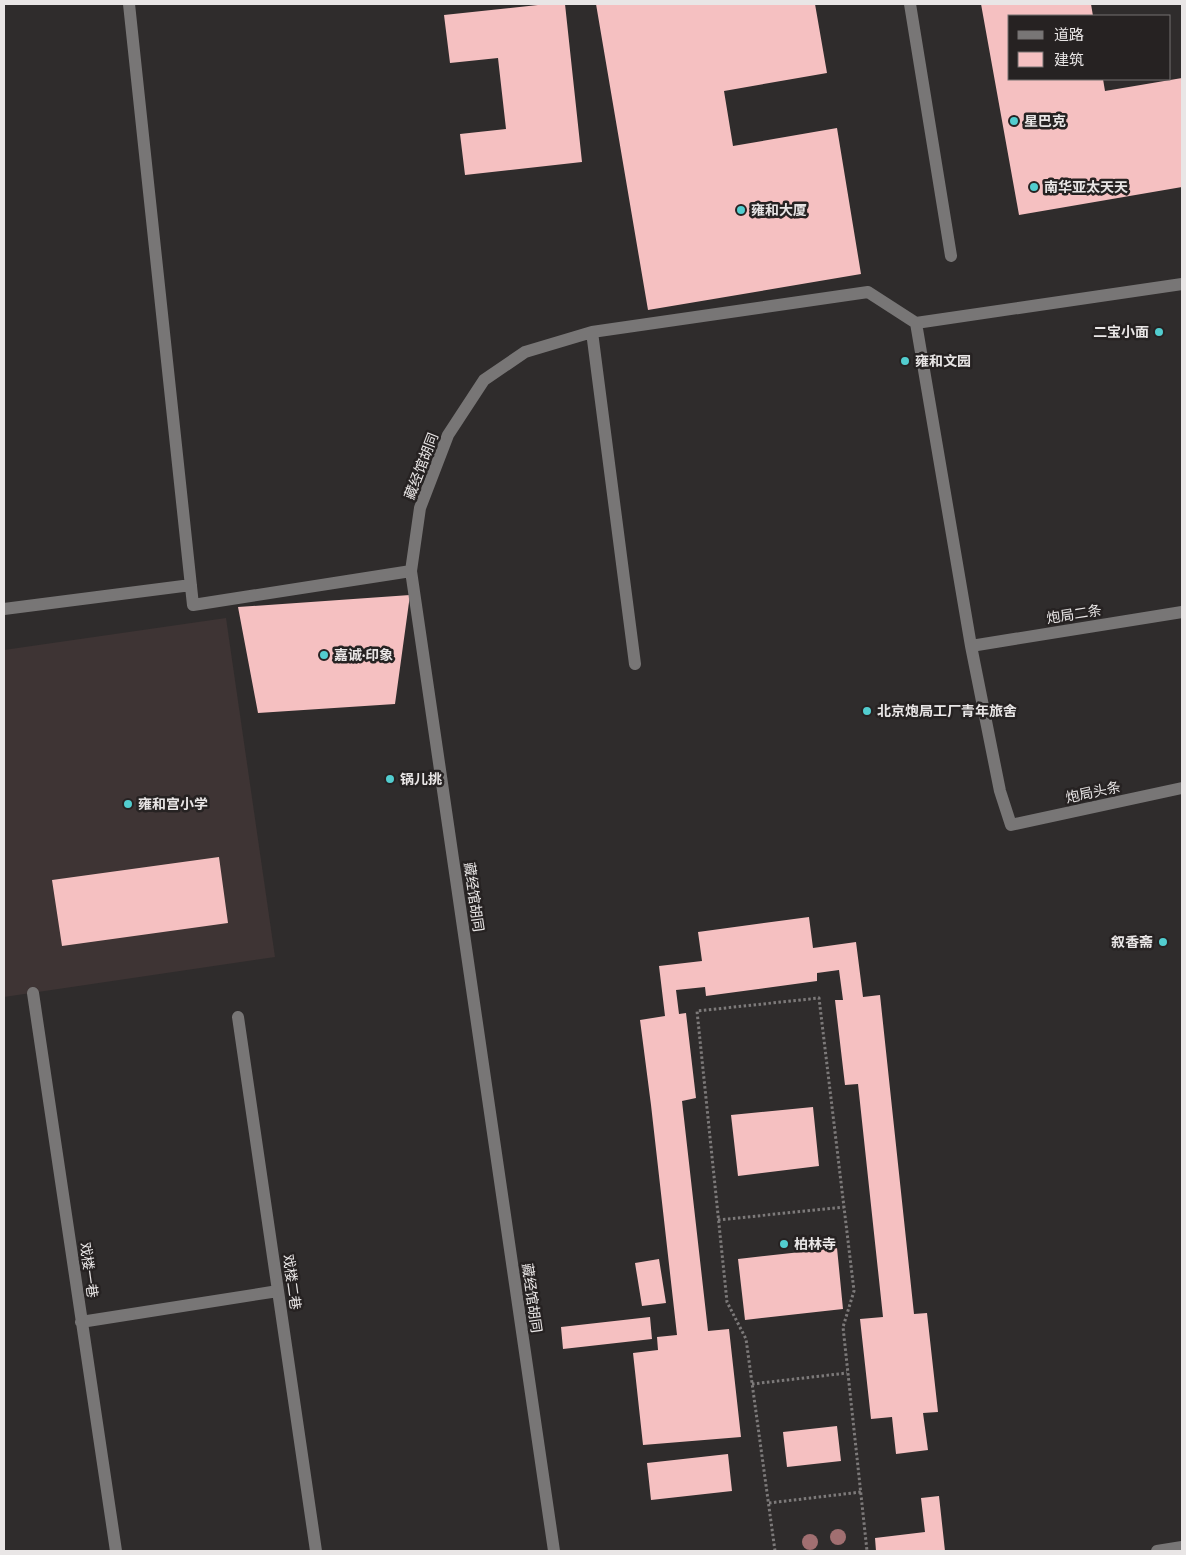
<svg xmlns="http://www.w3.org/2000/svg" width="1186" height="1555" font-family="'Fira Sans','Noto Sans SC',sans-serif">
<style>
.built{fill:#3e3434}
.building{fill:#f5c0c1}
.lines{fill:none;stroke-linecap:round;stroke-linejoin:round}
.path{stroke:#7d7a7a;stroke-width:3;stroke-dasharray:2.5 2.5;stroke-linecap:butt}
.minor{stroke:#787676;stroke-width:12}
.tree{fill:#a16f71}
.poi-dot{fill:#52cdcf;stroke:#262222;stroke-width:2}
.labels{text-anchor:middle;stroke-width:5;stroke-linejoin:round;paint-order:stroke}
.poi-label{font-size:14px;font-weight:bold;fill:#e9e6e6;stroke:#262222;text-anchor:start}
.street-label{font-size:14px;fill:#e9e6e6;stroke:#262222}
</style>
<rect width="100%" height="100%" fill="#2f2c2c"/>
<path class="built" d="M 226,618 L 275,957 L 4,997 L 4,650 Z"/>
<path class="building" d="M 547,4 L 565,4 L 582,162 L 465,175 L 460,134 L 506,129 L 498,58 L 450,63 L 444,15 Z
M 596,4 L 815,4 L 827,73 L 724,91 L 733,146 L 837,128 L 861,274 L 648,310 Z
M 981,4 L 1091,4 L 1093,16 L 1010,16 L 1010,79 L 1103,79 L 1105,91 L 1182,78 L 1182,187 L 1019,215 Z
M 410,595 L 395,704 L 258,713 L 238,607 Z
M 219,857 L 228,923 L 62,946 L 52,880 Z
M 809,917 L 813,948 L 856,942 L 863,997 L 880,995 L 914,1314 L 927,1313 L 938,1412 L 923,1413 L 928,1450 L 896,1454 L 892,1417 L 871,1419 L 860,1319 L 883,1317 L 858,1084 L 845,1085 L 835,1000 L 843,1000 L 839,970 L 817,973 L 817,981 L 706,996 L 705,987 L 676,990 L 679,1014 L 686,1013 L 696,1098 L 682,1101 L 708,1331 L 729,1329 L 741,1437 L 643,1445 L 633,1353 L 658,1350 L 657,1337 L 677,1335 L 651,1105 L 640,1020 L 665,1016 L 659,966 L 702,961 L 698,932 Z
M 813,1107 L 819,1166 L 738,1176 L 731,1115 Z
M 837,1248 L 843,1309 L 745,1320 L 738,1259 Z
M 659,1259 L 666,1303 L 642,1306 L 635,1263 Z
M 650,1317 L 652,1339 L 563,1349 L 561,1327 Z
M 837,1426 L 841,1461 L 787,1467 L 783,1432 Z
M 728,1454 L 732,1491 L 651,1500 L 647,1463 Z
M 939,1496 L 945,1551 L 876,1551 L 875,1538 L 925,1532 L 921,1498 Z"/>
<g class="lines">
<path class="path" d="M 718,1220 L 844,1207
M 752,1384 L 847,1373
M 769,1503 L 861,1492
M 775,1551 L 746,1339 L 727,1302 L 697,1011 L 819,998 L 854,1291 L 843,1327 L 867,1551"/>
<path class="minor" d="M 129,4 L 193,605 L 411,571
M 910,4 L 951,256
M 916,323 L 971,646 L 1000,791 L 1011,825 L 1182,788
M 592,332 L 635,664
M 4,609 L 191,585
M 971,646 L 1182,612
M 33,993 L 116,1551
M 238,1017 L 316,1551
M 81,1322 L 278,1291
M 554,1551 L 411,571 L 420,508 L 448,435 L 484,380 L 525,352 L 592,332 L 868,292 L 916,323 L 1182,284
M 1157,1551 L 1182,1547"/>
</g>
<g class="tree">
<circle cx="838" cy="1537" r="8"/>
<circle cx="810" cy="1542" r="8"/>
</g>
<g class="poi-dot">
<circle cx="1014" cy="121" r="5"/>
<circle cx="1034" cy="187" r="5"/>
<circle cx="741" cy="210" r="5"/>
<circle cx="1159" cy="332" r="5"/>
<circle cx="905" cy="361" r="5"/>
<circle cx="324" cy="655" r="5"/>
<circle cx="867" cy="711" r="5"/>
<circle cx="390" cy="779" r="5"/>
<circle cx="128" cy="804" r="5"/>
<circle cx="1163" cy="942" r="5"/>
<circle cx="784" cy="1244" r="5"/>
</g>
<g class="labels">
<g class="poi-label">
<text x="1024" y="126">星巴克</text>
<text x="1044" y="192">南华亚太天天</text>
<text x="751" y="215">雍和大厦</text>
<text x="1149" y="337" text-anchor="end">二宝小面</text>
<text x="915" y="366">雍和文园</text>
<text x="334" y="660">嘉诚·印象</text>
<text x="877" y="716">北京炮局工厂青年旅舍</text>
<text x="400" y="784">锅儿挑</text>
<text x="138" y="809">雍和宫小学</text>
<text x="1153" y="947" text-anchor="end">叙香斋</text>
<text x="794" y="1249">柏林寺</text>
</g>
<g class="street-label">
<text transform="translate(421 466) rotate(-69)" y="5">藏经馆胡同</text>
<text transform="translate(1074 614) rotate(-9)" y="5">炮局二条</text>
<text transform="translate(1093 792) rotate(-12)" y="5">炮局头条</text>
<text transform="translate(474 897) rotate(82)" y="5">藏经馆胡同</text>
<text transform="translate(89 1270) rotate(82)" y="5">戏楼一巷</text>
<text transform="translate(292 1282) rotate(82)" y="5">戏楼二巷</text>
<text transform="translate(532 1298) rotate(82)" y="5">藏经馆胡同</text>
</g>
</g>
<rect width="1186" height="1555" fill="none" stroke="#e9e6e6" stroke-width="10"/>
<rect x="1008" y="15" width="162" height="65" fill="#262222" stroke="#747070"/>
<rect x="1018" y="31" width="25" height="8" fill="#787676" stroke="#747070"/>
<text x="1054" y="40" font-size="15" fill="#e9e6e6">道路</text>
<rect x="1018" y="52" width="25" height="15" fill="#f5c0c1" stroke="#747070"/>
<text x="1054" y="65" font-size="15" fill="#e9e6e6">建筑</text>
</svg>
